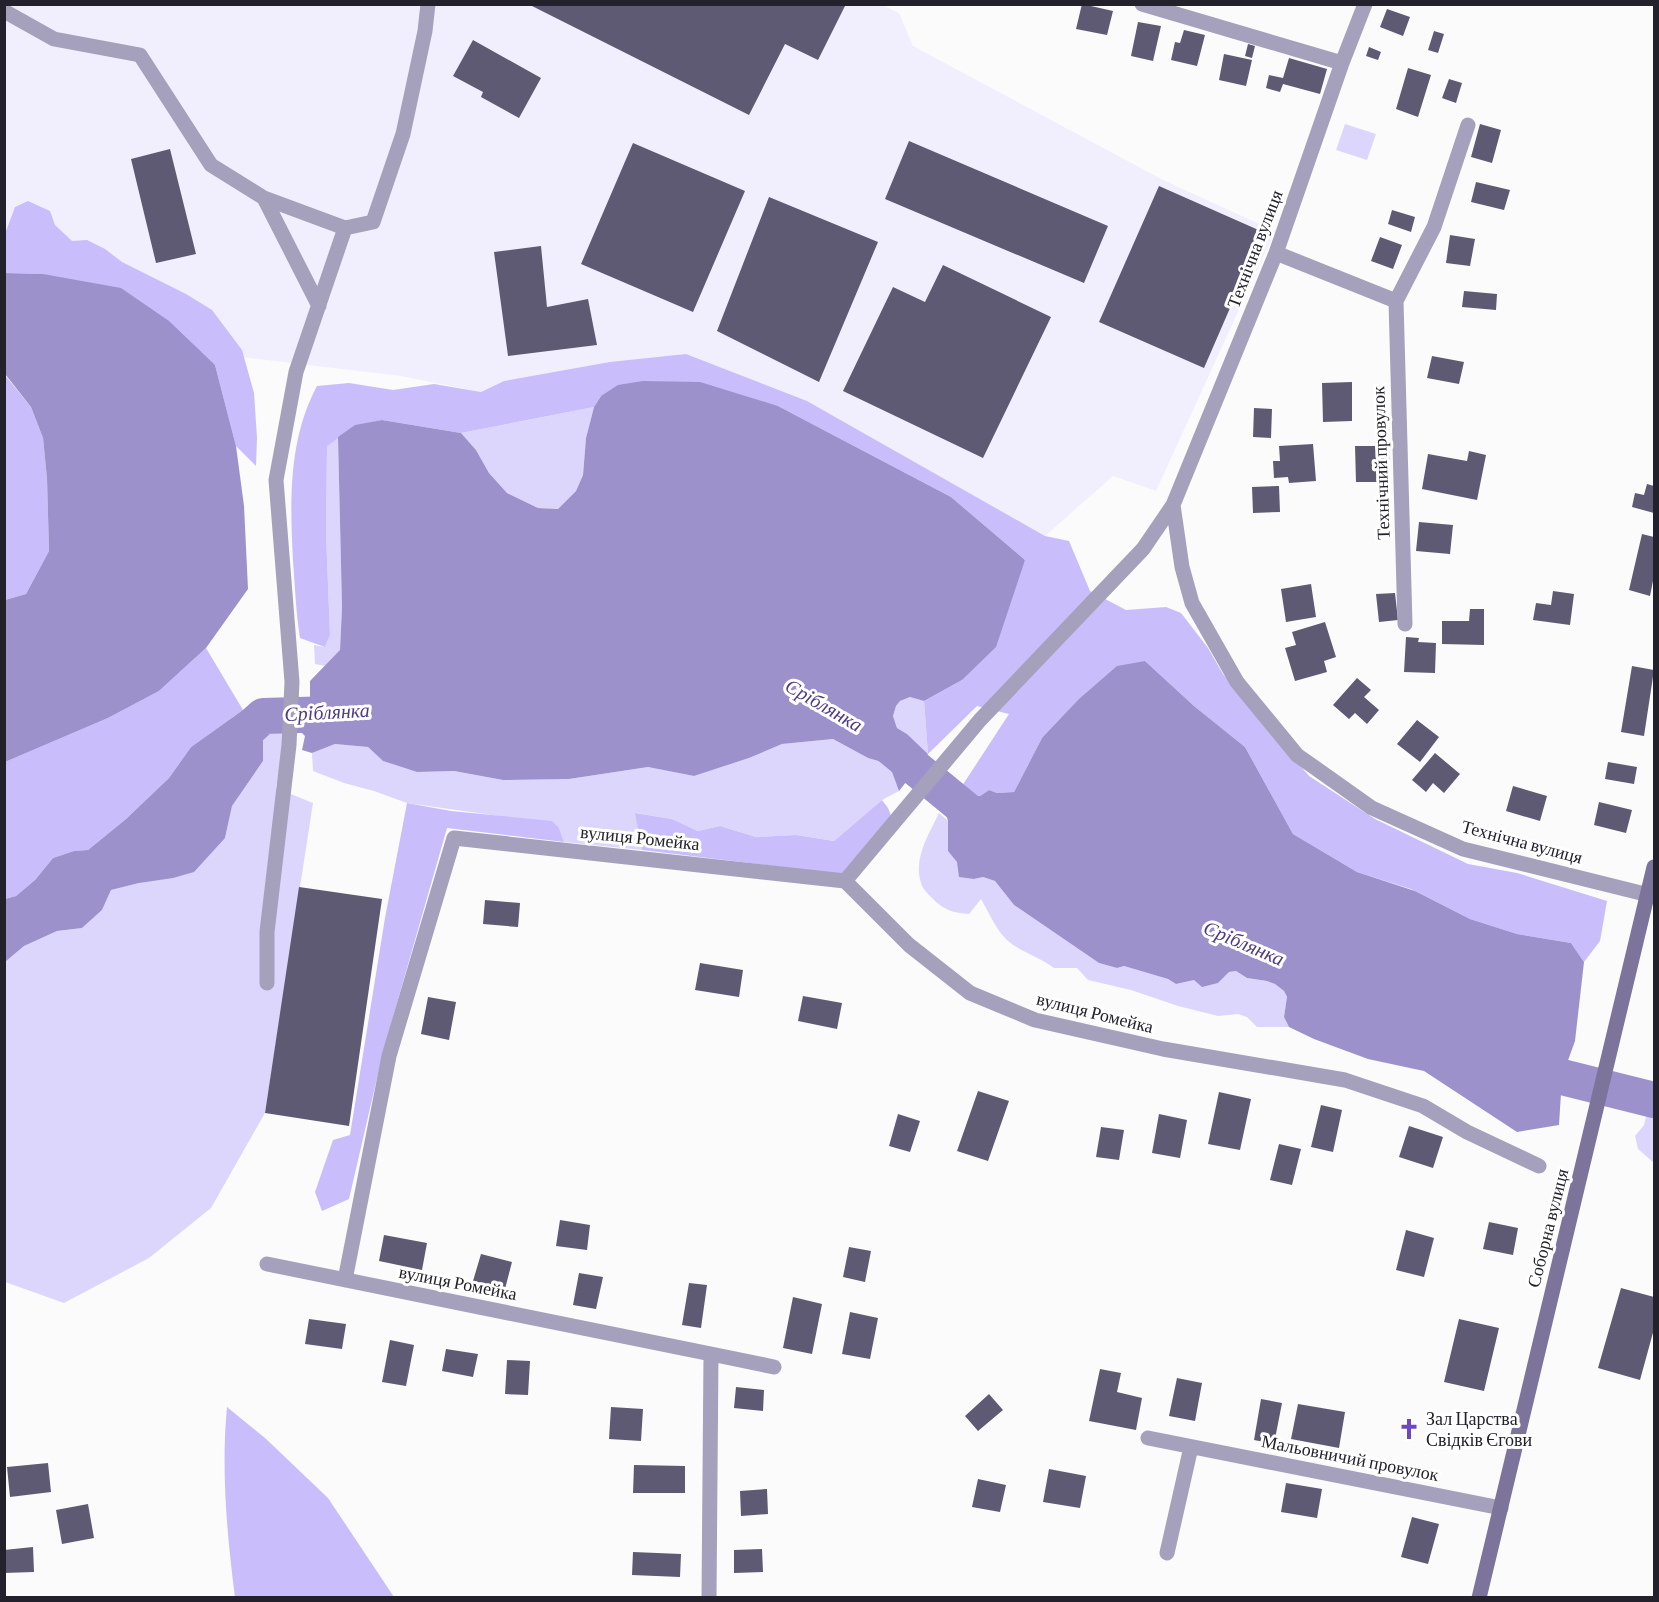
<svg xmlns="http://www.w3.org/2000/svg" width="1659" height="1602" font-family="'Crimson Pro',serif">
<style>
.built{fill:#f1effd}
.green{fill:#dcd6fc}
.forest{fill:#c9bdfb}
.water{fill:#9d91cc}
.lines{fill:none;stroke-linecap:round;stroke-linejoin:round}
.river{stroke:#9d91cc;stroke-width:36}
.building{fill:#5f5a73}
.street{stroke:#a5a0bb;stroke-width:15}
.secondary{stroke:#7c749b;stroke-width:15}
.labels{text-anchor:middle;stroke-width:6;stroke-linejoin:round;paint-order:stroke}
.street-label{font-size:18px;fill:#23212c;stroke:#fff}
.poi-label{font-size:18px;fill:#23212c;stroke:#fff;text-anchor:start}
.water-label{font-size:20px;font-style:italic;fill:#4f3c84;stroke:#fff}
</style>
<rect width="100%" height="100%" fill="#fbfbfb"/>
<path class="built" d="M 5,4 L 882,5 L 899,13 L 913,46 L 1163,180 L 1275,231 L 1156,491 L 1113,476 L 1045,536 L 807,401 L 686,354 L 504,381 L 481,392 L 401,376 L 234,356 L 5,262 Z"/>
<path class="green" d="M 1345,124 L 1376,134 L 1367,160 L 1336,150 Z
M 594,407 L 586,438 L 583,475 L 576,491 L 558,509 L 538,508 L 507,493 L 489,473 L 476,450 L 461,433 Z
M 338,437 L 342,607 L 340,651 L 325,666 L 315,664 L 314,645 L 325,647 L 330,635 L 326,534 L 327,445 Z
M 910,697 L 924,701 L 928,754 L 907,734 L 897,728 L 893,716 L 896,706 L 900,701 Z
M 272,724 L 285,735 L 276,788 L 313,803 L 265,1113 L 211,1208 L 149,1258 L 64,1303 L 5,1282 L 5,962 L 24,946 L 57,931 L 82,928 L 102,910 L 111,890 L 139,883 L 225,838 L 232,806 L 263,761 L 263,736 Z
M 833,739 L 868,758 L 889,764 L 899,791 L 882,800 L 834,841 L 796,835 L 756,837 L 720,826 L 698,831 L 672,819 L 636,813 L 642,850 L 564,842 L 559,828 L 513,818 L 407,803 L 374,791 L 344,783 L 313,771 L 312,753 L 335,744 L 368,747 L 383,761 L 417,772 L 454,771 L 503,780 L 569,779 L 648,767 L 694,776 L 749,758 L 782,744 Z
M 939,813 L 948,821 L 948,851 L 974,879 L 983,877 L 995,881 L 1014,905 L 1099,963 L 1117,968 L 1124,966 L 1168,979 L 1176,984 L 1194,980 L 1218,983 L 1229,972 L 1236,971 L 1247,978 L 1267,981 L 1275,984 L 1284,991 L 1287,998 L 1284,1017 L 1289,1027 L 1257,1027 L 1247,1017 L 1238,1014 L 1218,1016 L 1178,1006 L 1131,990 L 1088,980 L 1077,968 L 1054,968 C 1039,956 1015,950 1004,937 C 995,927 988,911 981,899 L 969,914 C 954,913 943,910 932,898 C 928,894 922,888 921,883 C 913,858 929,834 939,813 Z
M 1648,1109 L 1654,1115 L 1654,1163 L 1638,1149 L 1635,1136 L 1644,1125 Z"/>
<path class="forest" d="M 28,201 L 50,211 L 55,225 L 72,241 L 87,240 L 105,249 L 122,262 L 186,294 L 212,310 L 242,350 L 254,393 L 257,438 L 256,466 L 236,446 L 215,365 L 43,274 L 5,273 L 5,234 L 15,207 Z
M 686,354 L 807,401 L 1045,536 L 1069,541 L 1090,591 L 1126,610 L 1166,607 L 1181,613 L 1208,648 L 1223,674 L 1309,776 L 1375,819 L 1468,864 L 1517,873 L 1607,901 L 1600,941 L 1584,962 L 1571,943 L 1517,934 L 1470,919 L 1411,889 L 1357,872 L 1293,834 L 1245,747 L 1194,706 L 1145,661 L 1042,738 L 1014,792 L 997,793 L 989,790 L 980,796 L 969,795 L 962,786 L 1009,714 L 977,706 L 928,754 L 924,701 L 962,680 L 1025,560 L 951,497 L 778,406 L 601,396 L 594,407 L 461,433 L 382,420 L 355,426 L 327,446 L 326,534 L 330,635 L 325,647 L 300,638 C 296,612 295,587 293,561 C 290,502 288,440 317,386 L 349,383 L 393,390 L 434,384 L 481,392 L 504,381 L 610,362 Z
M 4,374 L 31,407 L 43,438 L 47,479 L 49,551 L 26,594 L 5,600 Z
M 206,648 L 243,710 L 191,747 L 169,778 L 126,819 L 88,850 L 74,851 L 53,858 L 35,880 L 16,896 L 5,899 L 5,762 L 108,718 L 159,691 Z
M 882,800 L 888,808 L 892,818 L 842,874 L 642,850 L 635,813 L 672,819 L 698,831 L 720,826 L 756,837 L 796,835 L 834,841 Z
M 407,803 L 451,811 L 552,821 L 559,828 L 564,842 L 447,828 L 383,1052 L 349,1199 L 322,1211 L 315,1192 L 333,1140 L 350,1135 L 385,918 Z
M 227,1407 L 265,1438 L 328,1498 L 394,1597 L 235,1597 C 227,1535 221,1470 227,1407 Z"/>
<path class="water" d="M 5,273 L 43,274 L 121,288 L 169,321 L 215,365 L 236,446 L 244,506 L 248,589 L 206,648 L 159,691 L 108,718 L 5,762 L 5,600 L 26,594 L 49,551 L 47,479 L 43,438 L 31,407 L 5,374 Z
M 643,381 L 700,382 L 778,406 L 951,497 L 1025,560 L 996,647 L 962,680 L 924,701 L 910,697 L 900,701 L 896,706 L 893,716 L 897,728 L 907,734 L 928,754 L 899,791 L 889,764 L 868,758 L 833,739 L 782,744 L 749,758 L 694,776 L 648,767 L 569,779 L 503,780 L 454,771 L 417,772 L 383,761 L 368,747 L 335,744 L 312,753 L 302,750 L 305,736 C 296,728 296,719 297,707 L 310,698 L 310,681 L 340,650 L 342,607 L 338,437 L 355,425 L 382,420 L 461,433 L 476,450 L 489,473 L 507,493 L 538,508 L 558,509 L 576,491 L 583,475 L 586,438 L 594,407 L 601,396 L 618,385 Z
M 1145,661 L 1194,706 L 1245,747 L 1293,834 L 1357,872 L 1415,891 L 1470,919 L 1517,934 L 1571,943 L 1584,962 L 1575,1041 L 1562,1077 L 1559,1125 L 1517,1132 L 1424,1071 L 1368,1059 L 1314,1039 L 1289,1027 L 1284,1017 L 1287,997 L 1284,991 L 1275,984 L 1267,981 L 1247,978 L 1236,971 L 1229,972 L 1218,983 L 1202,987 L 1194,980 L 1176,984 L 1168,979 L 1124,966 L 1117,968 L 1099,963 L 1014,905 L 995,881 L 983,877 L 974,879 L 959,877 L 957,862 L 948,851 L 948,821 L 943,803 L 962,786 L 969,795 L 980,796 L 989,790 L 997,793 L 1014,792 L 1042,738 L 1079,699 L 1117,666 Z
M 243,710 L 272,724 L 263,736 L 263,761 L 232,806 L 225,838 L 194,872 L 173,878 L 139,883 L 111,890 L 102,910 L 82,928 L 57,931 L 24,946 L 5,962 L 5,899 L 16,896 L 35,880 L 53,858 L 74,851 L 88,850 L 126,819 L 169,778 L 191,747 Z"/>
<g class="lines">
<path class="river" d="M 879,738 L 975,817 L 991,825
M 226,752 L 232,744 L 263,716 L 333,714
M 1516,1057 L 1562,1077 L 1654,1100"/>
</g>
<path class="building" d="M 528,4 L 846,4 L 818,60 L 785,44 L 749,115 Z
M 1082,4 L 1113,11 L 1107,35 L 1076,29 Z
M 1387,9 L 1410,17 L 1403,36 L 1380,27 Z
M 1138,22 L 1161,26 L 1153,61 L 1131,56 Z
M 1184,30 L 1205,35 L 1197,66 L 1171,60 L 1175,42 L 1180,43 Z
M 1434,31 L 1444,34 L 1438,53 L 1428,50 Z
M 473,40 L 541,78 L 519,118 L 481,97 L 483,92 L 453,76 Z
M 1248,44 L 1255,46 L 1252,58 L 1245,56 Z
M 1369,47 L 1381,52 L 1378,60 L 1366,56 Z
M 1224,54 L 1252,60 L 1246,86 L 1219,80 Z
M 1289,58 L 1327,69 L 1320,94 L 1283,84 L 1280,92 L 1266,88 L 1269,75 L 1283,78 Z
M 1408,68 L 1431,75 L 1418,117 L 1396,109 Z
M 1449,79 L 1462,83 L 1456,103 L 1442,98 Z
M 1480,124 L 1501,130 L 1492,163 L 1471,157 Z
M 909,141 L 1108,226 L 1084,283 L 885,199 Z
M 633,143 L 745,191 L 693,312 L 581,264 Z
M 170,149 L 196,254 L 156,263 L 131,159 Z
M 1476,182 L 1510,190 L 1504,210 L 1471,202 Z
M 1159,186 L 1263,232 L 1204,368 L 1099,322 Z
M 769,197 L 878,242 L 819,382 L 717,331 Z
M 1392,210 L 1415,217 L 1411,232 L 1388,224 Z
M 1450,235 L 1475,239 L 1470,266 L 1446,263 Z
M 1380,237 L 1402,245 L 1393,269 L 1371,261 Z
M 541,246 L 547,307 L 588,299 L 597,345 L 508,356 L 494,252 Z
M 943,265 L 1051,317 L 983,458 L 843,391 L 893,287 L 925,302 Z
M 1464,291 L 1497,294 L 1496,310 L 1462,307 Z
M 1432,356 L 1464,362 L 1459,384 L 1427,378 Z
M 1352,382 L 1352,421 L 1323,422 L 1322,383 Z
M 1254,408 L 1272,409 L 1271,438 L 1253,437 Z
M 1313,444 L 1316,481 L 1289,483 L 1288,477 L 1274,478 L 1273,461 L 1280,461 L 1279,446 Z
M 1355,446 L 1389,446 L 1390,482 L 1356,482 Z
M 1469,451 L 1486,455 L 1477,500 L 1422,489 L 1428,454 L 1467,461 Z
M 1647,484 L 1654,486 L 1654,513 L 1632,507 L 1635,493 L 1644,495 Z
M 1279,486 L 1280,512 L 1253,513 L 1252,487 Z
M 1419,522 L 1453,525 L 1450,554 L 1416,551 Z
M 1642,534 L 1654,537 L 1654,576 L 1650,596 L 1629,590 Z
M 1311,584 L 1316,617 L 1286,622 L 1281,589 Z
M 1553,591 L 1574,594 L 1570,625 L 1533,620 L 1536,603 L 1551,605 Z
M 1395,593 L 1398,620 L 1379,622 L 1376,594 Z
M 1470,609 L 1484,609 L 1484,645 L 1442,644 L 1442,621 L 1469,621 Z
M 1325,622 L 1336,657 L 1324,661 L 1327,672 L 1295,681 L 1285,648 L 1296,645 L 1292,632 Z
M 1406,637 L 1419,638 L 1418,642 L 1436,643 L 1435,673 L 1404,672 Z
M 1632,666 L 1654,670 L 1644,736 L 1621,732 Z
M 1357,678 L 1371,690 L 1364,697 L 1379,710 L 1367,724 L 1355,713 L 1349,719 L 1333,705 Z
M 1417,720 L 1439,737 L 1420,762 L 1397,744 Z
M 1435,753 L 1460,774 L 1444,793 L 1433,783 L 1426,792 L 1412,780 Z
M 1608,762 L 1637,767 L 1634,784 L 1605,779 Z
M 1513,786 L 1547,796 L 1540,821 L 1506,811 Z
M 1599,802 L 1632,810 L 1626,833 L 1594,825 Z
M 299,887 L 382,899 L 349,1126 L 265,1113 Z
M 485,900 L 520,903 L 518,927 L 483,924 Z
M 700,963 L 743,970 L 739,997 L 695,990 Z
M 803,996 L 842,1003 L 837,1029 L 798,1021 Z
M 428,997 L 456,1002 L 449,1040 L 421,1034 Z
M 978,1091 L 1009,1101 L 988,1161 L 957,1151 Z
M 1219,1092 L 1251,1099 L 1240,1150 L 1208,1144 Z
M 1321,1105 L 1342,1110 L 1333,1152 L 1311,1147 Z
M 898,1114 L 920,1121 L 910,1152 L 889,1146 Z
M 1159,1114 L 1187,1120 L 1180,1158 L 1152,1153 Z
M 1409,1126 L 1443,1137 L 1433,1168 L 1399,1157 Z
M 1101,1127 L 1124,1130 L 1119,1160 L 1096,1157 Z
M 1279,1144 L 1301,1149 L 1292,1185 L 1270,1180 Z
M 560,1220 L 590,1225 L 587,1250 L 556,1246 Z
M 1489,1222 L 1518,1228 L 1513,1255 L 1483,1249 Z
M 1406,1230 L 1434,1238 L 1424,1277 L 1396,1270 Z
M 384,1235 L 427,1243 L 422,1270 L 379,1261 Z
M 849,1247 L 871,1251 L 865,1282 L 843,1277 Z
M 481,1254 L 512,1262 L 505,1289 L 473,1281 Z
M 579,1273 L 603,1277 L 596,1309 L 573,1305 Z
M 689,1283 L 707,1285 L 701,1328 L 682,1325 Z
M 1621,1288 L 1654,1297 L 1654,1329 L 1640,1380 L 1598,1368 Z
M 793,1297 L 822,1304 L 812,1354 L 783,1348 Z
M 850,1312 L 878,1318 L 870,1359 L 842,1354 Z
M 309,1319 L 346,1324 L 342,1349 L 305,1344 Z
M 1459,1319 L 1499,1328 L 1484,1391 L 1444,1382 Z
M 390,1340 L 414,1345 L 406,1386 L 382,1382 Z
M 446,1349 L 478,1354 L 473,1377 L 442,1371 Z
M 507,1360 L 530,1361 L 528,1395 L 505,1394 Z
M 1100,1369 L 1121,1373 L 1117,1392 L 1142,1398 L 1136,1430 L 1089,1421 Z
M 1177,1378 L 1202,1383 L 1195,1421 L 1169,1416 Z
M 736,1387 L 764,1390 L 763,1411 L 734,1408 Z
M 989,1394 L 1003,1410 L 978,1431 L 965,1416 Z
M 1261,1399 L 1282,1403 L 1274,1444 L 1254,1440 Z
M 1298,1404 L 1345,1412 L 1339,1448 L 1291,1439 Z
M 611,1407 L 643,1409 L 641,1441 L 609,1439 Z
M 48,1463 L 51,1492 L 10,1497 L 7,1467 Z
M 634,1465 L 685,1466 L 685,1493 L 633,1493 Z
M 1049,1469 L 1086,1476 L 1080,1508 L 1043,1502 Z
M 978,1479 L 1006,1485 L 1000,1512 L 972,1507 Z
M 1286,1483 L 1322,1489 L 1317,1518 L 1281,1512 Z
M 767,1489 L 768,1514 L 741,1516 L 740,1491 Z
M 88,1504 L 94,1538 L 62,1544 L 56,1510 Z
M 1412,1517 L 1439,1524 L 1428,1564 L 1401,1557 Z
M 33,1547 L 34,1572 L 4,1573 L 4,1550 Z
M 762,1549 L 763,1572 L 734,1573 L 734,1550 Z
M 633,1552 L 681,1554 L 680,1577 L 632,1575 Z"/>
<g class="lines">
<path class="street" d="M 1142,4 L 1342,63
M 4,11 L 54,39 L 140,55 L 211,165 L 264,198 L 319,306
M 264,198 L 345,228 L 373,222 L 403,134 L 425,31 L 428,4
M 1276,253 L 1396,301
M 1173,505 L 1182,567 L 1192,603 L 1237,682 L 1297,755 L 1372,808 L 1463,849 L 1649,895
M 1405,624 L 1396,301 L 1434,227 L 1468,125
M 845,881 L 980,720 L 1143,549 L 1173,505 L 1276,253 L 1342,63 L 1365,4
M 267,983 L 267,932 L 289,745 L 292,682 L 276,480 L 296,372 L 345,228
M 267,1264 L 711,1354
M 345,1280 L 389,1056 L 454,838 L 845,881 L 909,945 L 970,993 L 1035,1020 L 1163,1049 L 1345,1080 L 1423,1106 L 1467,1132 L 1539,1166
M 1148,1438 L 1501,1508
M 1167,1553 L 1191,1447
M 709,1598 L 711,1354 L 774,1367"/>
<path class="secondary" d="M 1479,1598 L 1654,867"/>
</g>
<defs>
<symbol id="church-bare" viewBox="-9 -9 18 18"><path d="M-1.2-6h2.4v3.5h3.3v2.4h-3.3V6h-2.4V-.1h-3.3v-2.4h3.3Z" fill="#6d48c1" stroke="#fff" stroke-width="2.5" paint-order="stroke"/></symbol>
</defs>
<g fill-rule="evenodd">
<use href="#church-bare" x="1394" y="1414" width="30" height="30"/>
</g>
<g class="labels">
<g class="street-label">
<text transform="translate(1255 249) rotate(-69)" y="6">Технічна вулиця</text>
<text transform="translate(1381 463) rotate(-92)" y="6">Технічний провулок</text>
<text transform="translate(640 838) rotate(6)" y="6">вулиця Ромейка</text>
<text transform="translate(1522 842) rotate(15)" y="6">Технічна вулиця</text>
<text transform="translate(1095 1013) rotate(14)" y="6">вулиця Ромейка</text>
<text transform="translate(1548 1228) rotate(-76)" y="6">Соборна вулиця</text>
<text transform="translate(458 1283) rotate(11)" y="6">вулиця Ромейка</text>
<text transform="translate(1350 1458) rotate(11)" y="6">Мальовничий провулок</text>
</g>
<g class="poi-label">
<text x="1426" y="1425">Зал Царства<tspan x="1426" dy="21">Свідків Єгови</tspan></text>
</g>
<g class="water-label">
<text transform="translate(824 705) rotate(30)" y="7">Сріблянка</text>
<text transform="translate(327 712) rotate(-3)" y="7">Сріблянка</text>
<text transform="translate(1244 943) rotate(23)" y="7">Сріблянка</text>
</g>
</g>
<rect width="1659" height="1602" fill="none" stroke="#23212c" stroke-width="12"/>
</svg>
